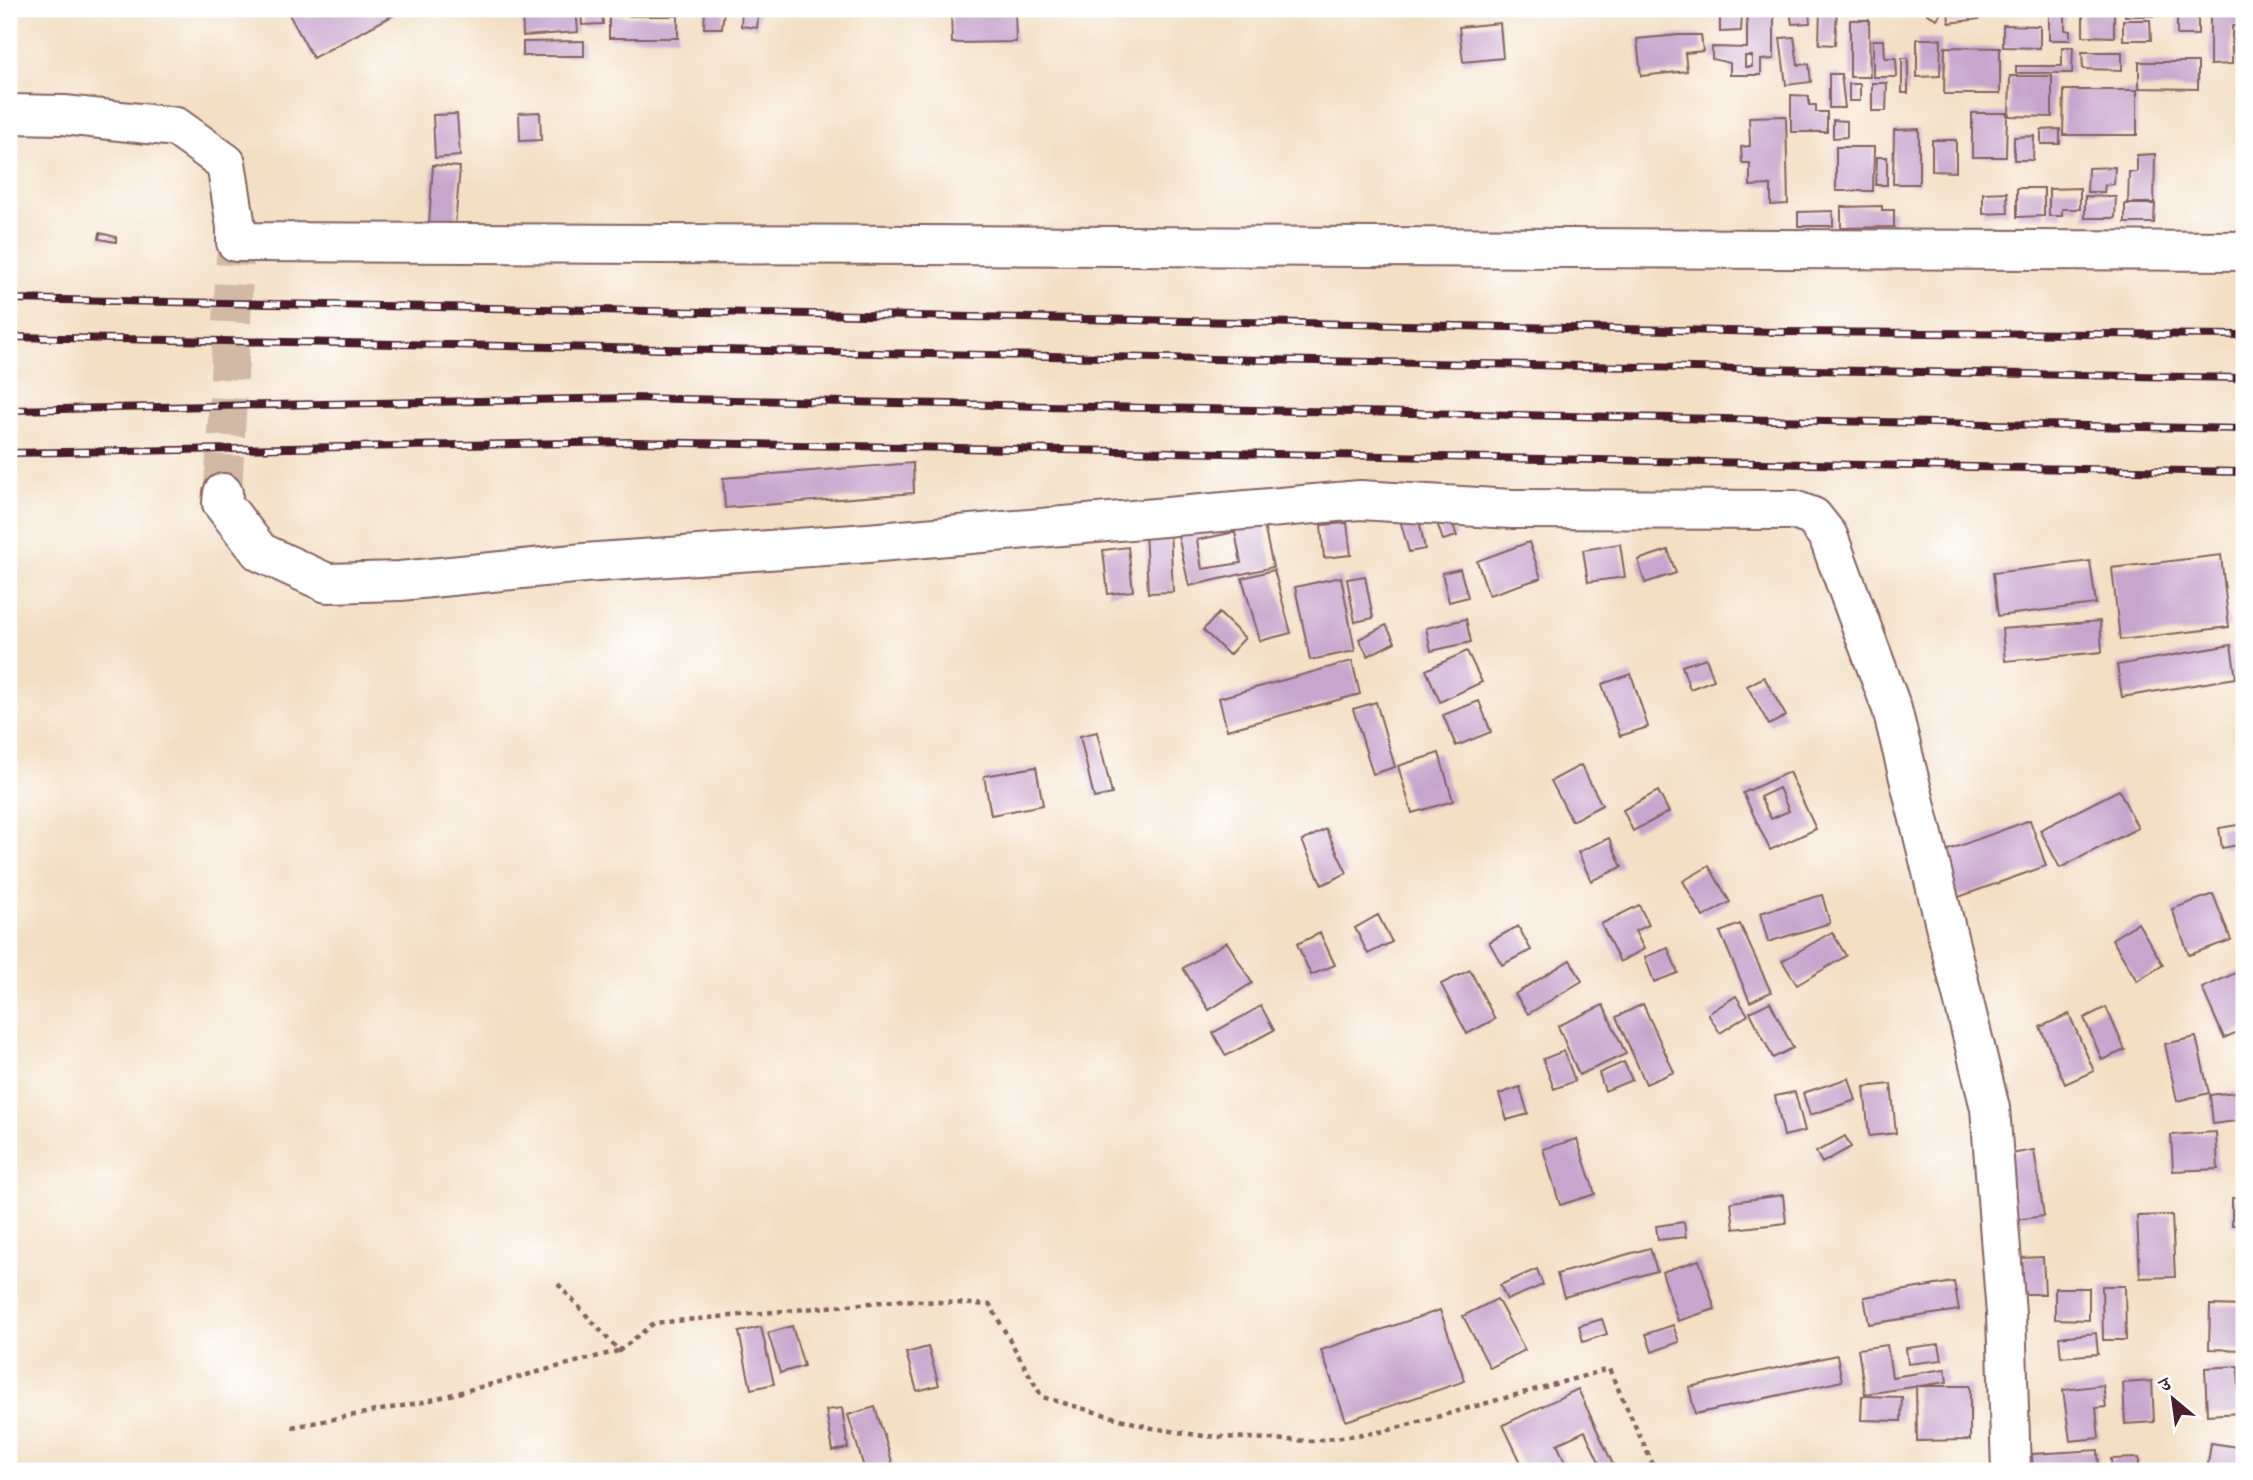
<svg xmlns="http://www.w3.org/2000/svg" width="2253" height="1480" font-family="'IM FELL French Canon','Noto Serif Devanagari',serif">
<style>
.building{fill:#c7a6cd;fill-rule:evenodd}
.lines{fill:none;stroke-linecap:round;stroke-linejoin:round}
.street-tunnel{stroke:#d1b9a5;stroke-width:38;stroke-dasharray:38 19;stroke-linecap:butt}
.street-casing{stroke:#856261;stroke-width:42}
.path{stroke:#856261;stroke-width:4.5;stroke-dasharray:5 5;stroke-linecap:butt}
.street{stroke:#fff;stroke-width:38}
.rail-casing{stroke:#4a1f2b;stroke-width:8}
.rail{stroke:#fff;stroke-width:5;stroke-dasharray:16;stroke-linecap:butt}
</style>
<rect width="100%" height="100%" fill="#fff"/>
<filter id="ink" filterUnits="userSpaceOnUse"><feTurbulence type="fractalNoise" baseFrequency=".0143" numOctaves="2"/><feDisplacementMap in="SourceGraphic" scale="14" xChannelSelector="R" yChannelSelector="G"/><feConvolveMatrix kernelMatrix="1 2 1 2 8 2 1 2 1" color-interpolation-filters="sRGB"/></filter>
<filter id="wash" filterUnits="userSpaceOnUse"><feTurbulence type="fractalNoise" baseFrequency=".00686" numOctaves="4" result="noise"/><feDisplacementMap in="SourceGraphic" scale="28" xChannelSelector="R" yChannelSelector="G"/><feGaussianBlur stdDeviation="1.57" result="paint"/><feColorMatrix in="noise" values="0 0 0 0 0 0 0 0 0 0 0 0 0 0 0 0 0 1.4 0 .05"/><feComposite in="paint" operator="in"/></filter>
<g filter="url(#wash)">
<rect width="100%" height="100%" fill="#f3dfc4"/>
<g id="blocks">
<path class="building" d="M 286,9 L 405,9 L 313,58 Z
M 522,9 L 576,9 L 578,32 L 523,36 Z
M 581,9 L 602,9 L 603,24 L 582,25 Z
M 705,9 L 724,9 L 722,28 L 704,28 Z
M 742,9 L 759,9 L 757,28 L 741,26 Z
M 951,9 L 1015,9 L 1016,42 L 952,43 Z
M 1790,9 L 1809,9 L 1810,23 L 1792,24 Z
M 1820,9 L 1837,9 L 1835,45 L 1819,44 Z
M 1929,9 L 1943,9 L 1937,19 L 1927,14 Z
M 1948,9 L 1977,9 L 1979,19 L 1949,23 Z
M 2083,9 L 2114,9 L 2114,37 L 2083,36 Z
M 2125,9 L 2168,9 L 2168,16 L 2125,16 Z
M 2177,9 L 2198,9 L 2198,35 L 2177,35 Z
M 1720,12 L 1742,12 L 1741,31 L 1720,32 Z
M 2049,12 L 2065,12 L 2065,30 L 2070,31 L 2070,40 L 2049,40 Z
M 2210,12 L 2244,12 L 2244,27 L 2232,26 L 2232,64 L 2210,65 Z
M 1747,13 L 1774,14 L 1774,59 L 1761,60 L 1761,75 L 1730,75 L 1730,63 L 1712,59 L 1712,47 L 1747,48 ZM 1745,56 L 1752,56 L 1752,67 L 1745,67 Z
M 609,16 L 678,16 L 678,38 L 609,38 Z
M 1850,20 L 1869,20 L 1870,77 L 1850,77 Z
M 2123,20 L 2150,20 L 2151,40 L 2123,40 Z
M 1500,23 L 1503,58 L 1463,62 L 1459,27 Z
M 2003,25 L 2040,26 L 2040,48 L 2003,47 Z
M 2237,29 L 2244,29 L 2244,62 L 2236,62 Z
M 1679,35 L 1701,35 L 1703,51 L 1685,53 L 1687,71 L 1641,76 L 1637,39 Z
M 1794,37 L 1798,65 L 1809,64 L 1811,82 L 1786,85 L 1780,38 Z
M 1917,39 L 1941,39 L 1940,76 L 1917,77 Z
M 1873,40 L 1884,40 L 1885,58 L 1896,58 L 1897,77 L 1873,77 Z
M 584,41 L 584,56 L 523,56 L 523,42 Z
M 1945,47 L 2000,48 L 2000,94 L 1944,94 Z
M 2062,47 L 2073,47 L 2072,73 L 2016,73 L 2016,66 L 2062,66 Z
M 2082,52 L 2122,52 L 2122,70 L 2083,69 Z
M 1902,58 L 1908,58 L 1908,93 L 1902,93 Z
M 2139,62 L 2198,62 L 2198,89 L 2139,88 Z
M 1829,74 L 1841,74 L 1845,108 L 1829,108 Z
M 2010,76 L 2052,76 L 2052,117 L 2009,116 Z
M 1872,83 L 1887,83 L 1886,111 L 1872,111 Z
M 1849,84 L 1860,84 L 1860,101 L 1849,101 Z
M 2064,90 L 2137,90 L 2137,135 L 2063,135 Z
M 1791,95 L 1809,96 L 1809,105 L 1816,105 L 1816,112 L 1827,112 L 1827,132 L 1791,132 Z
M 540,112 L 541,140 L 520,141 L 519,113 Z
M 1972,113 L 2007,113 L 2006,157 L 1972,157 Z
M 457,114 L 460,156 L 435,158 L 433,115 Z
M 1786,116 L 1788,204 L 1771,205 L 1771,185 L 1750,186 L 1750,163 L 1742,163 L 1741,147 L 1750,146 L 1749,117 Z
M 1833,120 L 1847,121 L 1847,137 L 1833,138 Z
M 1919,129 L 1919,184 L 1893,184 L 1894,130 Z
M 2060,129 L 2060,144 L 2041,144 L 2041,130 Z
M 2034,136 L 2033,160 L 2014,160 L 2014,137 Z
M 1932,140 L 1956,140 L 1956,172 L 1932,171 Z
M 1836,147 L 1874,147 L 1873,191 L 1836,191 Z
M 2155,154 L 2154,203 L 2128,203 L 2129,172 L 2137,172 L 2137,155 Z
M 1877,157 L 1887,157 L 1887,185 L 1876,185 Z
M 433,165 L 460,167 L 455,226 L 429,224 Z
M 2115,167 L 2114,184 L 2105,185 L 2104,192 L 2087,192 L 2088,168 Z
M 2017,188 L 2044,188 L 2044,216 L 2017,217 Z
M 2080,188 L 2080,209 L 2062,209 L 2062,216 L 2049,216 L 2049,189 Z
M 2007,192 L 2008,213 L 1983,214 L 1983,193 Z
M 2085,196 L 2116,197 L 2115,218 L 2085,218 Z
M 2125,204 L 2155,204 L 2154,223 L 2125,223 Z
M 1882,206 L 1882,210 L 1894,210 L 1894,227 L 1841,228 L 1841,207 Z
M 1833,211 L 1833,226 L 1798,226 L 1798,212 Z
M 100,233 L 116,237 L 116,242 L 99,239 Z
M 913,463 L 914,493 L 725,508 L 723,478 Z
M 1447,509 L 1457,536 L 1443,540 L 1434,514 Z
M 1261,512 L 1273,567 L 1189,586 L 1177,531 ZM 1235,532 L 1241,563 L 1202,569 L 1197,540 Z
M 1418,515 L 1425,549 L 1409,552 L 1400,520 Z
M 1347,523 L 1351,555 L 1324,558 L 1321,525 Z
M 1170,529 L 1173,592 L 1148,593 L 1145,531 Z
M 1529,542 L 1541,578 L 1489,595 L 1477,561 Z
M 1620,544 L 1625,577 L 1588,582 L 1583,550 Z
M 1128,547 L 1133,591 L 1108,594 L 1103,550 Z
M 1668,550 L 1676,573 L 1645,583 L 1638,560 Z
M 2221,555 L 2229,627 L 2120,640 L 2112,568 Z
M 2090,561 L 2096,604 L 1998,616 L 1993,573 Z
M 1460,569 L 1468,597 L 1449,602 L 1442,573 Z
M 1274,570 L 1291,633 L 1260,641 L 1242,578 Z
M 1365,576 L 1373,618 L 1355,622 L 1347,579 Z
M 1341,577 L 1355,651 L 1310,660 L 1295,587 Z
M 1219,613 L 1245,638 L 1229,655 L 1203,630 Z
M 1466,619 L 1471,642 L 1431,651 L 1426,628 Z
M 2100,621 L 2102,652 L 2005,661 L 2002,629 Z
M 1386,625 L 1395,642 L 1368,656 L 1359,639 Z
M 2231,645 L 2236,678 L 2122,697 L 2117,665 Z
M 1467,651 L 1482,682 L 1440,702 L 1426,670 Z
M 1706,658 L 1714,680 L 1690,689 L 1682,666 Z
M 1352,661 L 1360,694 L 1227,730 L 1219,698 Z
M 1631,674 L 1648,727 L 1620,736 L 1602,684 Z
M 1764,677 L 1786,716 L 1769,725 L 1747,686 Z
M 1479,701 L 1491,732 L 1456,746 L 1443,715 Z
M 1376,702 L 1395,767 L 1373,774 L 1353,709 Z
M 1097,732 L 1112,794 L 1094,798 L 1080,736 Z
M 1439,753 L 1453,801 L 1412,813 L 1398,766 Z
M 1581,765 L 1602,805 L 1572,821 L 1551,781 Z
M 1036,767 L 1043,805 L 991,815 L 984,776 Z
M 1789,772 L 1816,829 L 1770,850 L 1743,793 ZM 1779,788 L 1789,811 L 1771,819 L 1760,797 Z
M 2244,787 L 2244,823 L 2243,823 L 2237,788 Z
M 2119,790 L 2138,828 L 2060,868 L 2040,830 Z
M 1658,791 L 1669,812 L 1633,831 L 1623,810 Z
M 2030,820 L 2046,866 L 1953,899 L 1937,854 Z
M 2244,824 L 2244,844 L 2222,848 L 2219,828 Z
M 1326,829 L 1347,873 L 1322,885 L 1302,841 Z
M 1609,838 L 1622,867 L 1591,881 L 1578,852 Z
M 1709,866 L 1730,902 L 1703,917 L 1683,881 Z
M 2213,894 L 2231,940 L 2189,955 L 2172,909 Z
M 1822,895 L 1830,923 L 1768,942 L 1760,913 Z
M 1639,905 L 1649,925 L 1635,931 L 1644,949 L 1620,962 L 1601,924 Z
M 1378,915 L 1392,942 L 1368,954 L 1355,928 Z
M 2138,923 L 2163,965 L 2137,981 L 2112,939 Z
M 1740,924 L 1771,992 L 1750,1002 L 1720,932 Z
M 1518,926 L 1531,950 L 1502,965 L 1489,942 Z
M 1832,932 L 1846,956 L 1797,985 L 1782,961 Z
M 1320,933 L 1335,965 L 1311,975 L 1297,944 Z
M 1227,942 L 1252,983 L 1209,1010 L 1183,968 Z
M 1668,948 L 1678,973 L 1654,982 L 1645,957 Z
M 1570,960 L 1582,981 L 1528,1014 L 1515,994 Z
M 1470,970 L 1495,1019 L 1467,1034 L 1441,984 Z
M 2242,970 L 2244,1029 L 2224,1038 L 2202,988 Z
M 1736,996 L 1748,1015 L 1720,1033 L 1708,1014 Z
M 1770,1002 L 1793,1048 L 1773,1058 L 1750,1012 Z
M 1643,1004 L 1674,1072 L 1646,1084 L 1616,1017 Z
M 1603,1005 L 1626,1054 L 1579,1075 L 1558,1026 Z
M 1261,1006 L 1274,1030 L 1226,1056 L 1213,1033 Z
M 2106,1007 L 2125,1050 L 2102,1060 L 2084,1018 Z
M 2069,1014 L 2094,1071 L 2065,1084 L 2040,1027 Z
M 2196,1037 L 2209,1093 L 2177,1101 L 2165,1044 Z
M 1564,1051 L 1575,1081 L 1554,1089 L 1543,1059 Z
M 1624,1062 L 1632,1080 L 1605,1091 L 1599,1073 Z
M 1849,1078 L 1856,1100 L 1810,1115 L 1803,1093 Z
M 1891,1084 L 1896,1133 L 1869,1136 L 1864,1087 Z
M 1520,1087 L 1528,1114 L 1507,1120 L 1499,1094 Z
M 2244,1091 L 2244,1120 L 2213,1124 L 2210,1095 Z
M 1795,1092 L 1805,1131 L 1784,1136 L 1775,1096 Z
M 2216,1132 L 2218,1169 L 2173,1171 L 2171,1135 Z
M 1845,1136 L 1851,1147 L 1822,1163 L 1816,1152 Z
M 1577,1139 L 1595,1194 L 1560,1205 L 1543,1149 Z
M 2034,1150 L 2044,1216 L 2015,1220 L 2005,1155 Z
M 1783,1195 L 1786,1223 L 1734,1229 L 1731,1202 Z
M 2232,1198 L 2244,1198 L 2244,1225 L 2232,1225 Z
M 2172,1215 L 2175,1277 L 2140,1278 L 2137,1216 Z
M 1684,1222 L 1686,1237 L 1658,1240 L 1656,1226 Z
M 1650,1248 L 1657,1271 L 1564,1297 L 1557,1274 Z
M 2043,1257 L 2045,1294 L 2022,1294 L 2021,1258 Z
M 1699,1260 L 1715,1309 L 1678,1321 L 1662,1272 Z
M 1537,1269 L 1543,1285 L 1507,1300 L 1500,1285 Z
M 1954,1282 L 1959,1310 L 1869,1324 L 1864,1297 Z
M 2102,1286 L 2125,1286 L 2126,1340 L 2103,1340 Z
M 2055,1288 L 2089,1288 L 2089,1320 L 2055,1319 Z
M 1497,1299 L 1525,1350 L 1490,1368 L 1463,1316 Z
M 2210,1305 L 2244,1306 L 2244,1350 L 2209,1349 Z
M 1440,1310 L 1465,1381 L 1346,1421 L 1321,1350 Z
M 1602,1319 L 1607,1334 L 1583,1342 L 1579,1326 Z
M 1673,1325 L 1679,1342 L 1652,1352 L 1646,1334 Z
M 792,1326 L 804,1366 L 780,1373 L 768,1333 Z
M 761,1327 L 774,1384 L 751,1389 L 739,1332 Z
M 2096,1333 L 2098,1354 L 2061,1357 L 2059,1337 Z
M 1939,1344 L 1942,1360 L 1908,1364 L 1906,1348 Z
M 1887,1345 L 1892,1377 L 1945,1369 L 1947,1382 L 1865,1394 L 1858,1349 Z
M 928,1347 L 939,1385 L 917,1391 L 906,1353 Z
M 1837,1355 L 1842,1381 L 1695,1414 L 1689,1387 Z
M 2238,1366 L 2240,1413 L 2207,1415 L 2205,1368 Z
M 2152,1381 L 2154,1422 L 2125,1424 L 2123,1383 Z
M 2103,1385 L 2106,1407 L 2096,1408 L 2099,1438 L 2070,1441 L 2063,1390 Z
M 1916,1386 L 1970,1386 L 1970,1440 L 1917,1441 Z
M 1578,1389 L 1616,1471 L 1578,1471 L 1599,1462 L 1585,1431 L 1557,1444 L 1569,1471 L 1525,1471 L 1503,1425 Z
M 1862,1396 L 1902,1397 L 1901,1421 L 1861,1420 Z
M 875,1407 L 895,1471 L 865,1471 L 848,1415 Z
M 842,1408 L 848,1448 L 833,1451 L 826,1410 Z
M 2211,1443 L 2244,1448 L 2244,1471 L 2207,1471 Z
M 2098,1450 L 2099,1471 L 2033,1471 L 2032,1454 Z
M 2139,1458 L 2139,1471 L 2112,1471 L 2111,1459 Z"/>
</g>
</g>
<g filter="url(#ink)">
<use href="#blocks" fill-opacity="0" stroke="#856261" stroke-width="2"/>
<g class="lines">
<path class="street-tunnel" d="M 223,493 L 236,242"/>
<defs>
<path id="street" d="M 9,114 L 64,115 L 176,127 L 226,163 L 236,227 L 236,242 L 2244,251
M 223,493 L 222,503 L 260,552 L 327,583 L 400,581 L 584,563 L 868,543 L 1360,500 L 1512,509 L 1794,510 L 1813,517 L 1828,536 L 1892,709 L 1990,1108 L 2006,1314 L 2011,1471"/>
</defs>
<use href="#street" class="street-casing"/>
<path class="path" d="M 558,1284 L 619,1351 L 654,1323 L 903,1300 L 990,1305 L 1042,1397 L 1152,1428 L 1204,1436 L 1312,1441 L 1386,1431 L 1609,1369 L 1656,1471
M 292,1427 L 423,1402 L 618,1351"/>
<use href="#street" class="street"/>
<defs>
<path id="rail" d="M 9,299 L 1779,332 L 2244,335
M 9,337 L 2244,378
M 9,410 L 631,398 L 2244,429
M 9,453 L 633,442 L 2244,472"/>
</defs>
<use href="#rail" class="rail-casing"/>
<use href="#rail" class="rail"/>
</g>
</g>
<rect width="2253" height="1480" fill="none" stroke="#fff" stroke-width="35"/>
<g transform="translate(2173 1399) rotate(331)" stroke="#ffffff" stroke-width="5" paint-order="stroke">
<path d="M0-5L12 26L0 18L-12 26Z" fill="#4a1f2b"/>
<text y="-10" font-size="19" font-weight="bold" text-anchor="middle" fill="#4a1f2b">उ</text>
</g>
</svg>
